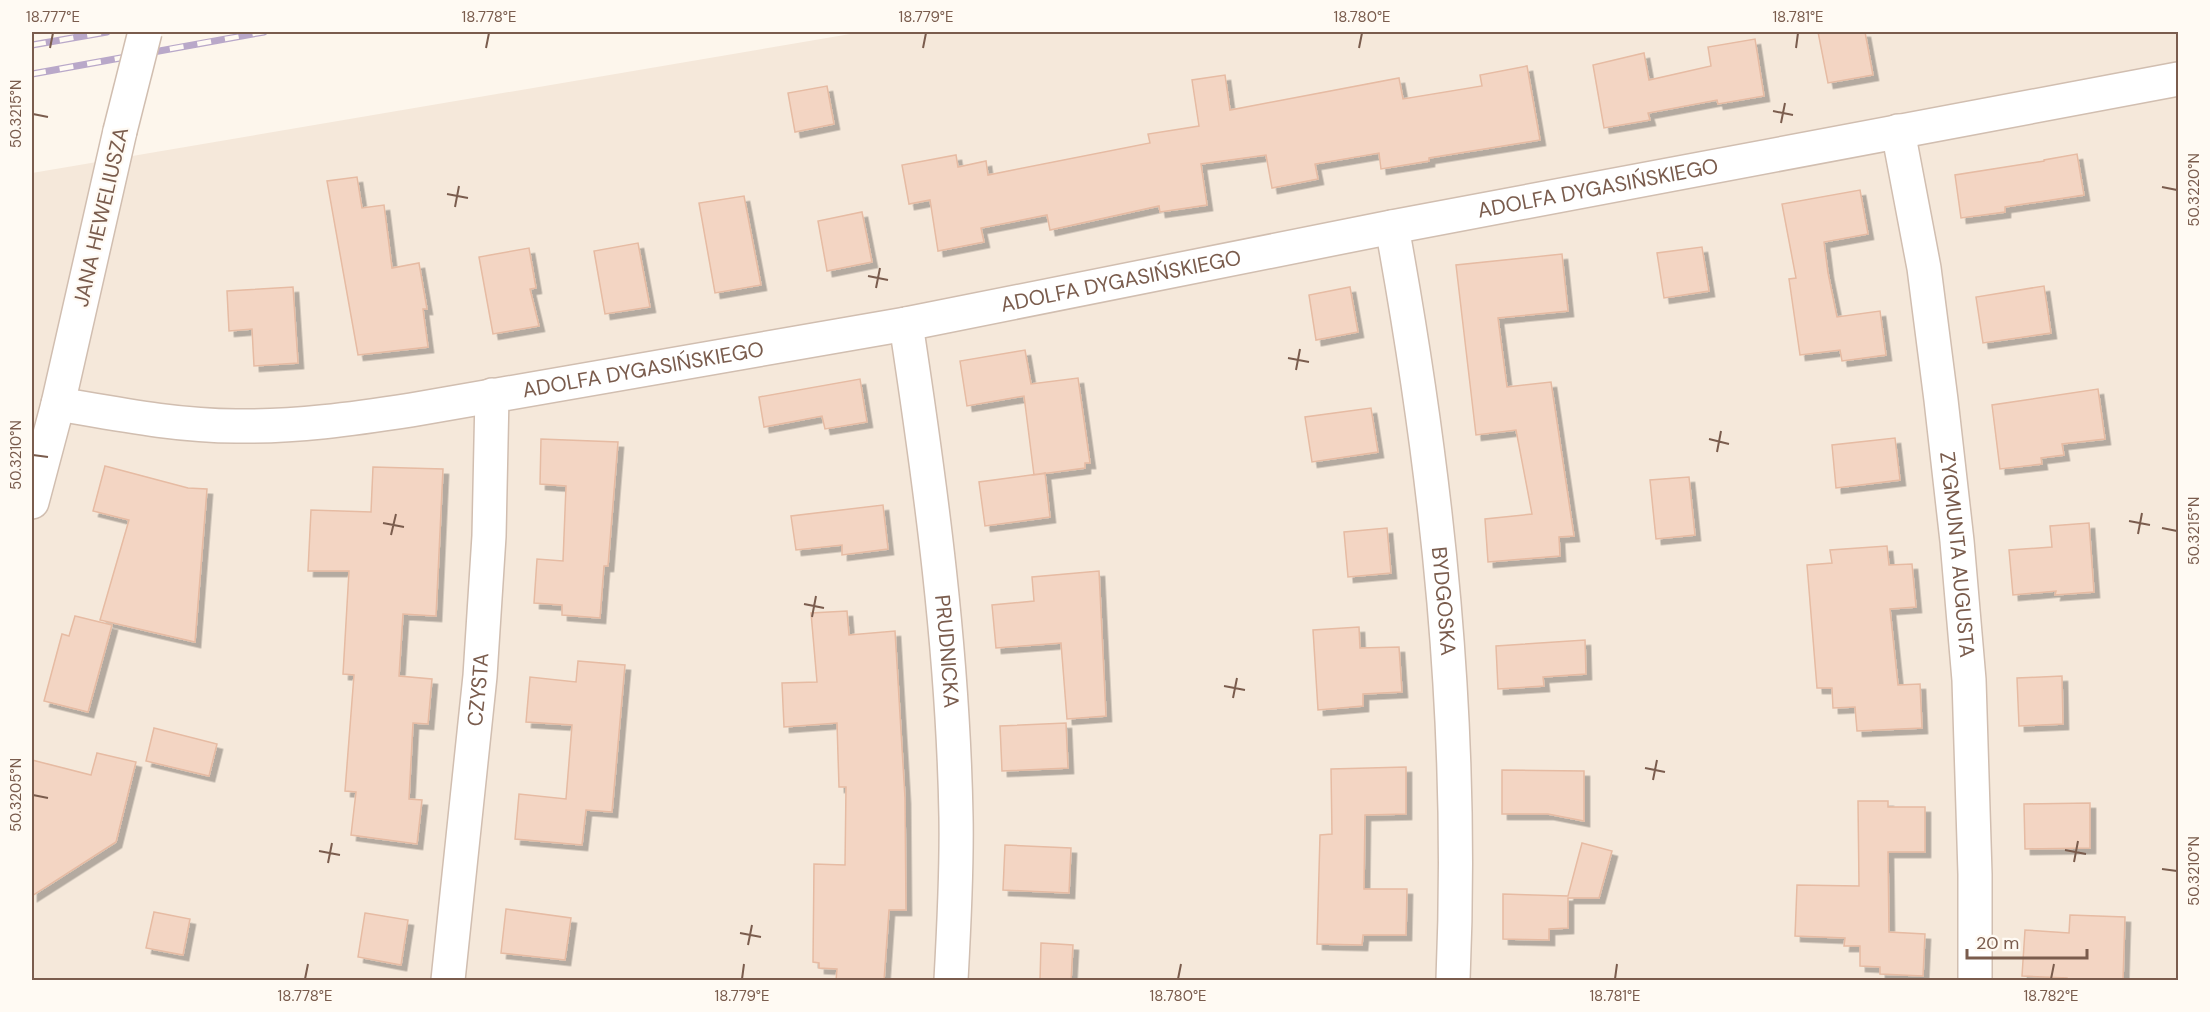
<svg xmlns="http://www.w3.org/2000/svg" width="2210" height="1012" font-family="'DM Sans',sans-serif">
<style>
.residential{fill:#f5e8da}
.building{fill:#f3d5c3;stroke:#e6bba3;stroke-width:1.5;filter:url(#shadow)}
.lines{fill:none;stroke-linecap:round;stroke-linejoin:round}
.minor-casing{stroke:#d1beb0;stroke-width:36}
.minor{stroke:#fff;stroke-width:33}
.rail-casing{stroke:#b9a8c9;stroke-width:7}
.rail{stroke:#fffaf3;stroke-width:4.5;stroke-dasharray:14;stroke-linecap:butt}
.minor-bridge-casing{stroke:#d1beb0;stroke-width:36;stroke-linecap:butt}
.minor-bridge{stroke:#fff;stroke-width:33}
.ticks{fill:none;stroke:#7a5c4d;stroke-width:2}
.labels{text-anchor:middle;stroke-width:4.5;stroke-linejoin:round;paint-order:stroke}
.street-label{font-size:21px;fill:#7a5c4d;stroke:#fffaf3}
.neatline{fill:none;stroke:#7a5c4d;stroke-width:2}
.ticks-label{font-size:15px;text-anchor:middle;fill:#7a5c4d}
</style>
<defs>
<filter id="shadow"><feDropShadow dx="5.5" dy="5.5" stdDeviation="0" flood-color="#0004"/></filter>
</defs>
<rect width="100%" height="100%" fill="#fdf6ec"/>
<path class="residential" d="M 862,32 L 2178,32 L 2178,980 L 32,980 L 32,173 Z"/>
<path class="building" d="M 1818,32 L 1865,32 L 1873,75 L 1828,83 Z
M 1755,39 L 1764,96 L 1718,104 L 1717,100 L 1648,113 L 1650,120 L 1604,128 L 1593,65 L 1644,53 L 1649,80 L 1711,66 L 1708,47 Z
M 1527,66 L 1540,140 L 1429,158 L 1429,161 L 1381,169 L 1379,153 L 1315,164 L 1318,179 L 1272,188 L 1266,155 L 1201,164 L 1207,205 L 1160,212 L 1159,206 L 1050,230 L 1047,215 L 981,228 L 984,242 L 938,251 L 930,200 L 909,204 L 902,165 L 956,155 L 958,167 L 986,161 L 988,175 L 1150,143 L 1148,134 L 1199,126 L 1192,80 L 1225,75 L 1230,110 L 1399,78 L 1403,99 L 1482,86 L 1480,75 Z
M 827,86 L 834,124 L 795,132 L 788,93 Z
M 2077,154 L 2084,195 L 2005,207 L 2005,212 L 1961,218 L 1955,175 L 2044,161 L 2044,160 Z
M 357,177 L 362,208 L 384,205 L 392,268 L 419,263 L 427,309 L 423,309 L 428,347 L 358,355 L 327,181 Z
M 1860,190 L 1868,234 L 1824,242 L 1828,273 L 1837,317 L 1880,311 L 1886,355 L 1842,361 L 1840,350 L 1800,355 L 1789,279 L 1796,278 L 1782,204 Z
M 744,196 L 761,285 L 715,293 L 699,203 Z
M 862,212 L 872,262 L 827,271 L 818,221 Z
M 638,243 L 650,307 L 605,314 L 594,251 Z
M 1702,247 L 1709,291 L 1664,298 L 1657,253 Z
M 529,248 L 536,288 L 530,289 L 539,326 L 493,334 L 479,257 Z
M 1562,254 L 1568,311 L 1498,318 L 1507,387 L 1551,382 L 1574,536 L 1559,537 L 1560,556 L 1488,562 L 1485,519 L 1532,514 L 1516,430 L 1476,435 L 1456,265 Z
M 2044,286 L 2051,333 L 1983,343 L 1976,297 Z
M 293,287 L 298,363 L 254,366 L 252,329 L 229,331 L 227,291 Z
M 1350,287 L 1358,332 L 1316,340 L 1309,295 Z
M 1025,350 L 1031,384 L 1078,378 L 1090,463 L 1085,463 L 1085,468 L 1034,475 L 1024,396 L 967,406 L 960,361 Z
M 860,379 L 867,422 L 825,429 L 822,416 L 764,427 L 759,397 Z
M 2098,389 L 2105,439 L 2062,444 L 2064,455 L 2041,458 L 2042,464 L 2000,469 L 1992,405 Z
M 1371,408 L 1378,452 L 1312,462 L 1305,417 Z
M 1895,438 L 1900,480 L 1836,488 L 1832,445 Z
M 541,439 L 618,442 L 608,566 L 604,566 L 600,618 L 562,615 L 562,605 L 534,603 L 537,559 L 563,561 L 566,486 L 540,484 Z
M 105,466 L 188,488 L 207,489 L 195,642 L 100,620 L 129,520 L 93,511 Z
M 373,467 L 443,469 L 436,616 L 403,614 L 399,676 L 432,679 L 428,724 L 413,723 L 409,799 L 422,800 L 417,844 L 351,835 L 356,792 L 345,791 L 354,675 L 343,674 L 349,571 L 308,571 L 311,510 L 371,512 Z
M 1045,473 L 1050,517 L 985,526 L 979,482 Z
M 1689,477 L 1695,535 L 1656,539 L 1650,480 Z
M 883,505 L 888,549 L 842,555 L 842,545 L 796,550 L 791,516 Z
M 2089,523 L 2094,592 L 2055,595 L 2056,591 L 2013,595 L 2009,550 L 2052,547 L 2050,526 Z
M 1387,528 L 1391,573 L 1348,577 L 1344,532 Z
M 1887,546 L 1889,565 L 1912,564 L 1916,607 L 1890,609 L 1898,685 L 1920,684 L 1922,728 L 1857,731 L 1855,707 L 1833,708 L 1832,688 L 1817,688 L 1807,565 L 1832,563 L 1830,550 Z
M 1099,571 L 1106,716 L 1067,719 L 1061,643 L 996,648 L 992,605 L 1034,601 L 1032,577 Z
M 847,611 L 849,635 L 895,631 L 905,798 L 906,910 L 889,910 L 884,981 L 836,981 L 837,969 L 819,968 L 819,963 L 813,962 L 814,864 L 845,865 L 846,787 L 839,787 L 837,723 L 784,727 L 782,683 L 817,682 L 811,613 Z
M 75,616 L 112,625 L 88,712 L 44,701 L 62,634 L 69,636 Z
M 1359,627 L 1360,648 L 1399,647 L 1402,692 L 1363,694 L 1363,706 L 1318,710 L 1313,630 Z
M 1585,640 L 1586,674 L 1543,677 L 1544,686 L 1498,689 L 1496,646 Z
M 578,661 L 625,665 L 612,812 L 586,810 L 582,845 L 515,839 L 519,794 L 566,799 L 572,725 L 526,722 L 530,677 L 576,682 Z
M 2062,676 L 2063,724 L 2019,726 L 2017,678 Z
M 1066,723 L 1068,768 L 1002,771 L 1000,726 Z
M 154,728 L 217,744 L 209,776 L 146,761 Z
M 97,753 L 136,762 L 116,842 L 32,896 L 32,760 L 91,775 Z
M 1406,767 L 1406,814 L 1365,815 L 1364,889 L 1407,889 L 1406,935 L 1363,935 L 1362,945 L 1317,944 L 1320,835 L 1332,834 L 1331,769 Z
M 1502,770 L 1584,771 L 1584,821 L 1548,814 L 1502,814 Z
M 1858,801 L 1888,801 L 1888,807 L 1925,807 L 1925,852 L 1888,852 L 1889,932 L 1925,934 L 1923,976 L 1880,974 L 1880,967 L 1860,966 L 1860,946 L 1844,946 L 1845,938 L 1795,936 L 1797,885 L 1859,886 Z
M 2090,803 L 2090,848 L 2025,849 L 2024,804 Z
M 1582,843 L 1612,851 L 1599,898 L 1568,898 L 1568,928 L 1549,929 L 1549,940 L 1503,939 L 1503,894 L 1568,896 Z
M 1005,845 L 1071,848 L 1069,893 L 1003,890 Z
M 506,909 L 571,918 L 565,960 L 501,953 Z
M 154,912 L 190,919 L 183,955 L 146,948 Z
M 365,913 L 408,920 L 401,965 L 358,957 Z
M 2070,915 L 2125,917 L 2123,981 L 2067,981 L 2067,978 L 2022,976 L 2025,930 L 2069,933 Z
M 1041,943 L 1073,945 L 1071,981 L 1040,981 Z"/>
<g class="lines">
<defs>
<g id="minor">
<path id="s1" d="M 1898,131 L 1924,268 L 1941,400 L 1957,541 L 1969,680 L 1975,874 L 1975,980"/>
<path id="s2" d="M 1392,227 C 1438,479 1464,723 1453,980"/>
<path id="s3" d="M 906,324 C 931,488 953,651 956,817 C 957,871 954,926 951,980"/>
<path id="s4" d="M 58,404 C 117,414 177,426 236,426 C 295,427 353,419 411,410 L 906,324 L 1392,227 L 2178,79"/>
<path d="M 32,502 L 58,404 L 120,131"/>
<path id="s5" d="M 448,980 L 480,676 L 489,536 L 492,395"/>
</g>
</defs>
<use href="#minor" class="minor-casing"/>
<use href="#minor" class="minor"/>
<defs>
<path id="rail" d="M 32,45 L 107,32
M 32,74 L 264,32"/>
</defs>
<use href="#rail" class="rail-casing"/>
<use href="#rail" class="rail"/>
<defs>
<path id="minor-bridge" d="M 120,131 L 145,32"/>
</defs>
<use href="#minor-bridge" class="minor-bridge-casing"/>
<use href="#minor-bridge" class="minor-bridge"/>
</g>
<path class="ticks" d="M 50,48 L 53,33M 486,48 L 489,33M 923,48 L 926,33M 1359,48 L 1362,33M 1796,48 L 1798,33M 1773,111 L 1793,115M 33,114 L 48,117M 1781,123 L 1785,103M 2162,187 L 2177,190M 447,194 L 468,198M 455,207 L 459,186M 868,276 L 888,280M 876,288 L 880,268M 1288,358 L 1309,362M 1296,370 L 1300,349M 1709,439 L 1729,444M 1717,452 L 1721,431M 33,455 L 48,457M 2129,521 L 2150,525M 383,523 L 404,527M 2162,528 L 2177,531M 2138,534 L 2142,513M 391,535 L 396,514M 804,604 L 824,608M 812,617 L 816,596M 1224,686 L 1245,690M 1233,698 L 1237,678M 1645,768 L 1665,772M 1653,780 L 1657,760M 33,795 L 48,798M 2065,850 L 2086,854M 319,851 L 340,855M 2074,862 L 2078,841M 328,863 L 332,843M 2162,869 L 2177,871M 740,933 L 761,937M 748,945 L 752,925M 305,979 L 308,964M 742,979 L 744,964M 1178,979 L 1181,964M 1615,979 L 1617,964M 2051,979 L 2054,964"/>
<g class="labels">
<g class="street-label">
<text dy="7" stroke="none"><textPath href="#s4" startOffset="1563">ADOLFA DYGASIŃSKIEGO</textPath></text>
<text transform="translate(101 217) rotate(-77)" y="7">JANA HEWELIUSZA</text>
<text dy="7" stroke="none"><textPath href="#s4" startOffset="1077">ADOLFA DYGASIŃSKIEGO</textPath></text>
<text dy="7" stroke="none"><textPath href="#s4" startOffset="591">ADOLFA DYGASIŃSKIEGO</textPath></text>
<text dy="7" stroke="none"><textPath href="#s1" startOffset="428">ZYGMUNTA AUGUSTA</textPath></text>
<text dy="7" stroke="none"><textPath href="#s2" startOffset="378">BYDGOSKA</textPath></text>
<text dy="7" stroke="none"><textPath href="#s3" startOffset="330">PRUDNICKA</textPath></text>
<text dy="7" stroke="none"><textPath href="#s5" startOffset="292">CZYSTA</textPath></text>
</g>
</g>
<rect width="2210" height="1012" fill="none" stroke="#fffaf3" stroke-width="66"/>
<path d="M1967 949v9h120v-9" fill="none" stroke="#7a5c4d" stroke-width="3"/>
<text x="1976" y="949" font-size="18" fill="#7a5c4d" stroke="#fffaf3" stroke-width="4.5" paint-order="stroke">20 m</text>
<rect x="33" y="33" width="2144" height="946" class="neatline"/>
<g class="ticks-label">
<text x="53" y="22">18.777°E</text>
<text x="489" y="22">18.778°E</text>
<text x="926" y="22">18.779°E</text>
<text x="1362" y="22">18.780°E</text>
<text x="1798" y="22">18.781°E</text>
<text transform="translate(16 114) rotate(-90)" y="5">50.3215°N</text>
<text transform="translate(2194 190) rotate(-90)" y="5">50.3220°N</text>
<text transform="translate(16 455) rotate(-90)" y="5">50.3210°N</text>
<text transform="translate(2194 531) rotate(-90)" y="5">50.3215°N</text>
<text transform="translate(16 795) rotate(-90)" y="5">50.3205°N</text>
<text transform="translate(2194 871) rotate(-90)" y="5">50.3210°N</text>
<text x="305" y="1001">18.778°E</text>
<text x="742" y="1001">18.779°E</text>
<text x="1178" y="1001">18.780°E</text>
<text x="1615" y="1001">18.781°E</text>
<text x="2051" y="1001">18.782°E</text>
</g>
</svg>
